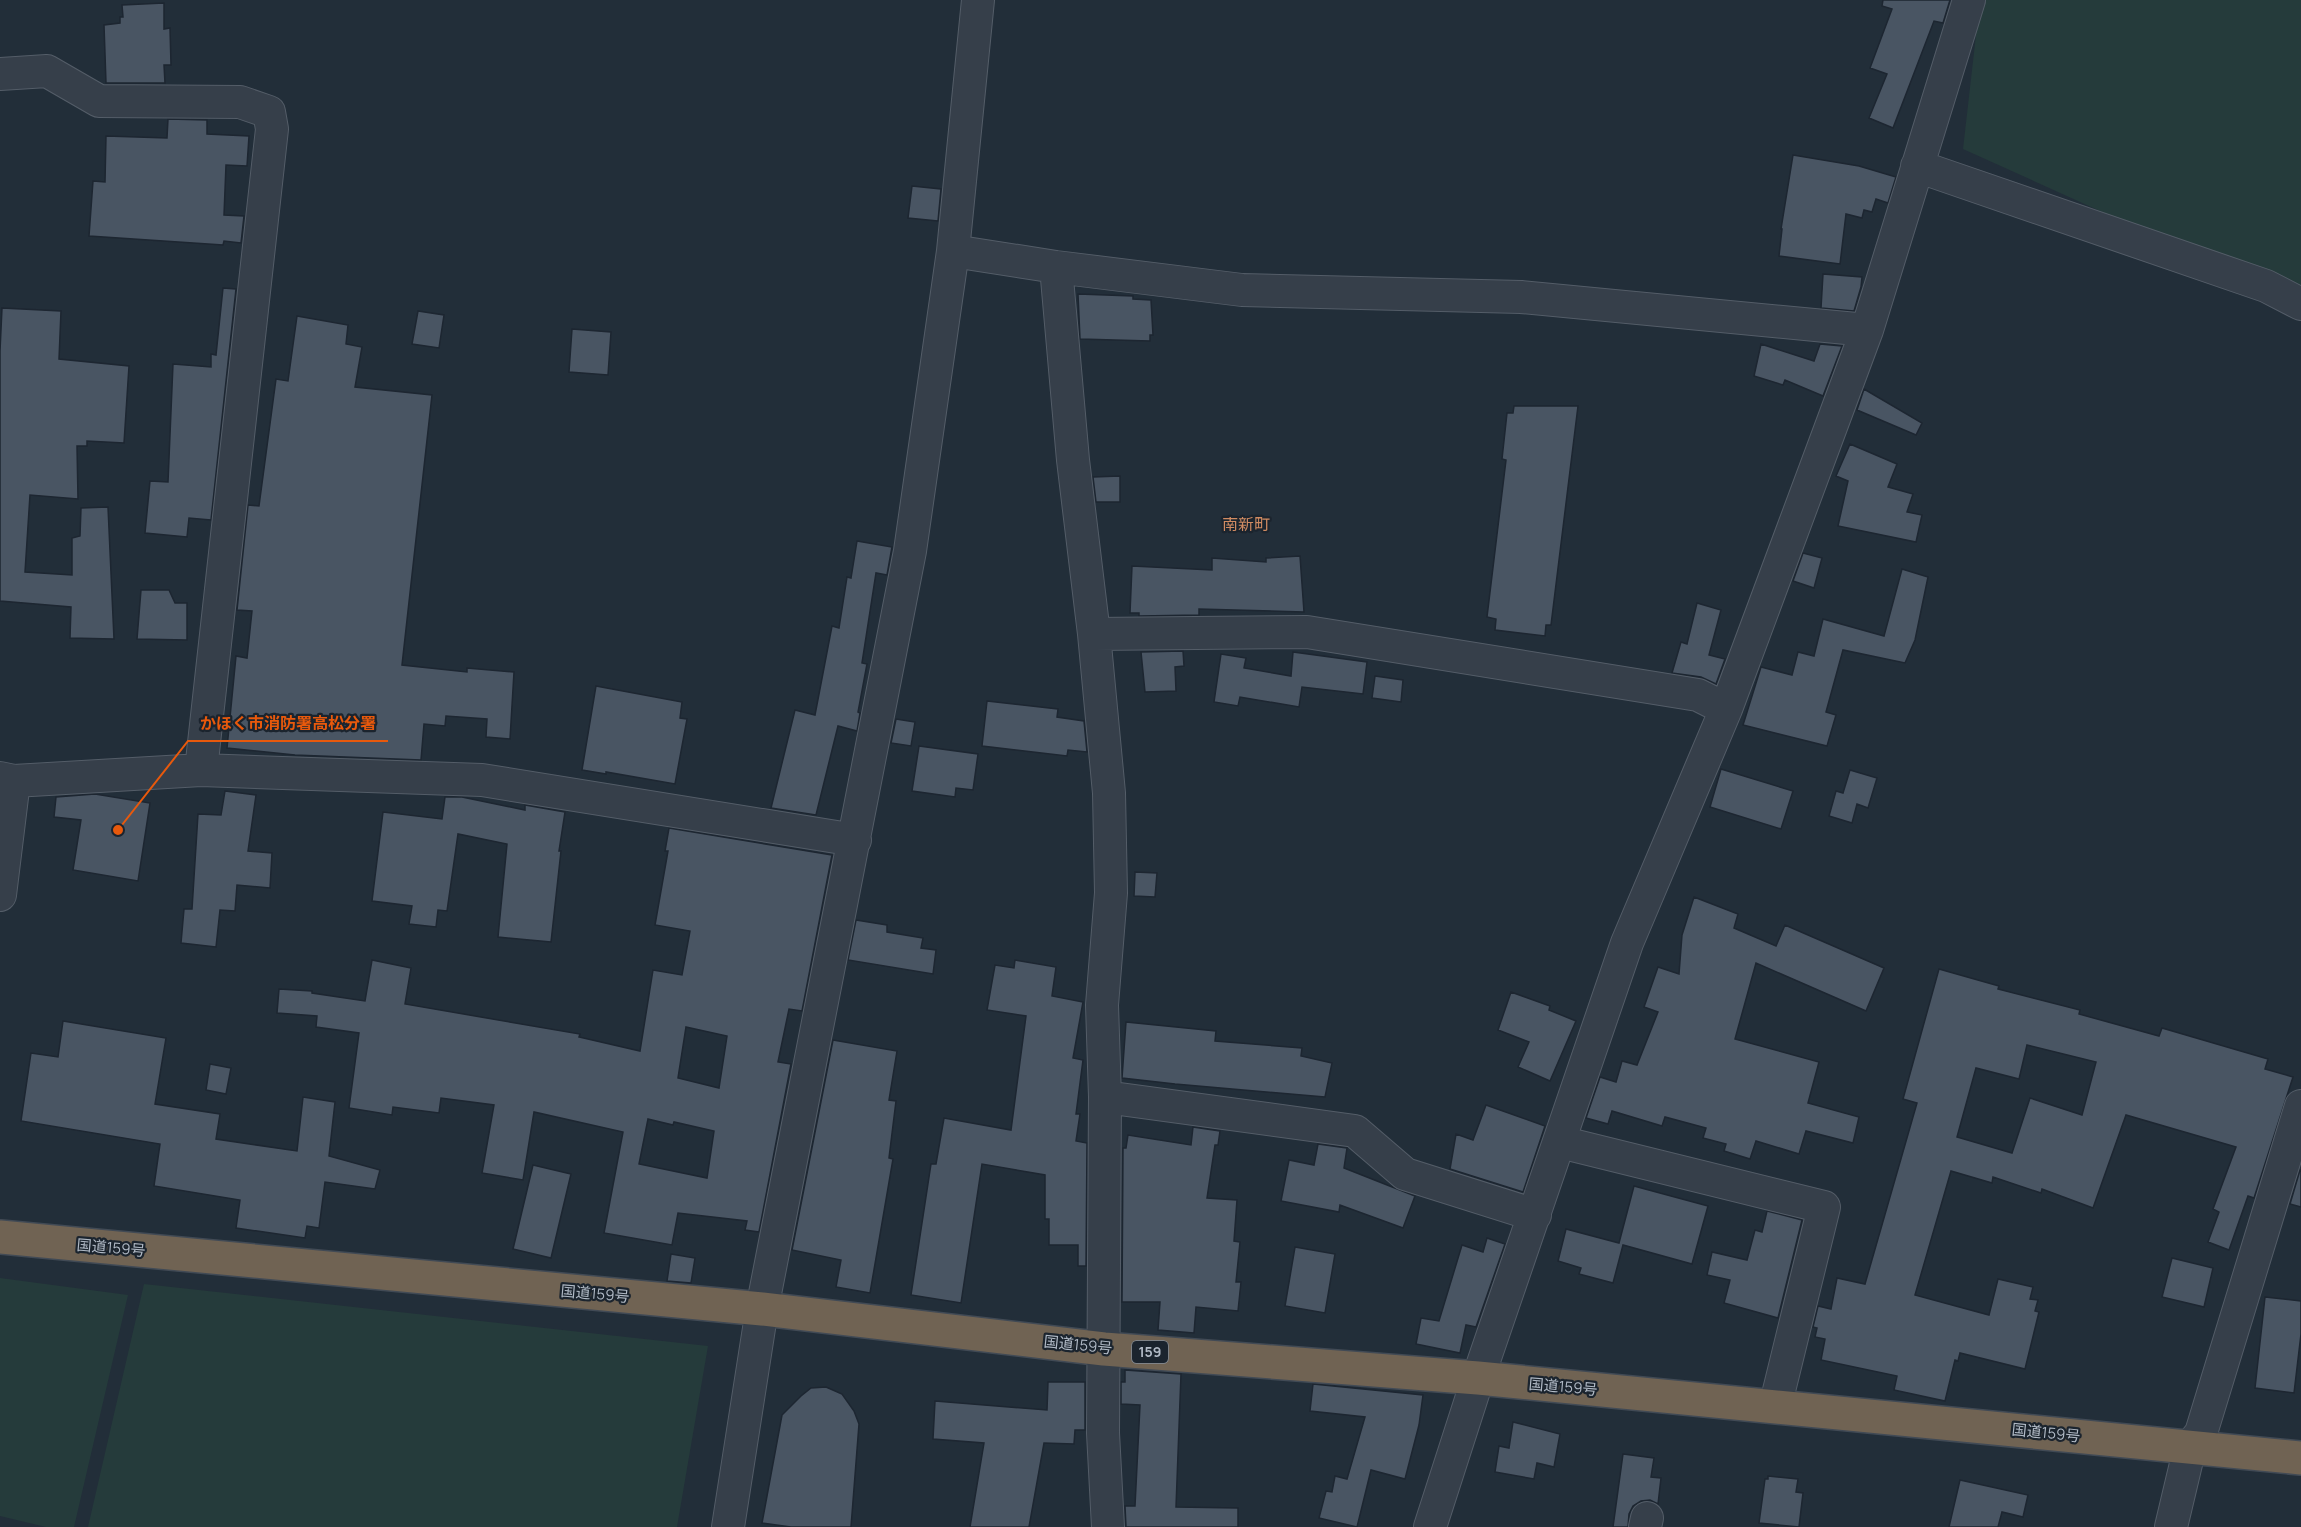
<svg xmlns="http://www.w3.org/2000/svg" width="2301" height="1527" font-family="Manrope,'Noto Sans JP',sans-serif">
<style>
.green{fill:#253b3b}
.building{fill:#495563;stroke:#1d2631;stroke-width:1.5;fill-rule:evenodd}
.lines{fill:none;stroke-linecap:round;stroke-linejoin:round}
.street-casing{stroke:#545d68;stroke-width:34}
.highway-casing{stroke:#414a55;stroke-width:36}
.street{stroke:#363f4a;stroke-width:32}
.highway{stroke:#706353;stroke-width:33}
.labels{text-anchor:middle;stroke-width:4.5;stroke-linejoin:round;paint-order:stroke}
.shield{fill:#1b242e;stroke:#848d98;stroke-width:1.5}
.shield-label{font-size:14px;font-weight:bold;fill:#b1bac6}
.street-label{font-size:15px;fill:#b1bac6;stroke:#1b242e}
.neighbourhood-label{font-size:16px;fill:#d08b62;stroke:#1b242e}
.leader{fill:none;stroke:#e8590c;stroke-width:2}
.callout-dot{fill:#e8590c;stroke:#1b242e;stroke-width:2}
.callout-label{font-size:16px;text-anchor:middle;font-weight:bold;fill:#e8590c;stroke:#1b242e;stroke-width:4.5;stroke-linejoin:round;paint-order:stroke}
</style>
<rect width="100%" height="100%" fill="#222e39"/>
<path class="green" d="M 1980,0 L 2301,0 L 2301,307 L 2266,286 L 1963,149 Z
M 0,1278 L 128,1295 L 74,1527 L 46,1527 L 0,1516 Z
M 144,1284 L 708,1346 L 677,1527 L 88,1527 Z"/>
<path class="building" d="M 1883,0 L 1950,0 L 1943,23 L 1934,21 L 1893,128 L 1869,118 L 1887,74 L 1870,68 L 1892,9 L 1882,6 Z
M 164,3 L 164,29 L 170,28 L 171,65 L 164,65 L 165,83 L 106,83 L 104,25 L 120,23 L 120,17 L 123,17 L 122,5 Z
M 168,119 L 207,120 L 207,134 L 249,136 L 247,166 L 226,165 L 224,215 L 244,216 L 241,243 L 224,241 L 223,245 L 89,236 L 93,181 L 105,182 L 106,136 L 167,138 Z
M 1793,155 L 1859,166 L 1896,177 L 1888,203 L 1876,199 L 1872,212 L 1864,210 L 1862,218 L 1846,214 L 1840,264 L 1779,256 L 1782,229 L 1781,229 Z
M 912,186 L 941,189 L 938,221 L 908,218 Z
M 1823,274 L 1862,277 L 1861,287 L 1854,311 L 1821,308 Z
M 223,288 L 236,289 L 211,520 L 189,518 L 187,537 L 145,533 L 150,481 L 168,482 L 173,364 L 211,367 L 211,354 L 216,355 Z
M 1078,294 L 1133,296 L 1133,299 L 1151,300 L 1153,335 L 1150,335 L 1150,341 L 1080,339 Z
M 2,308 L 61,311 L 59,359 L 129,366 L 124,443 L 87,441 L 87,446 L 77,446 L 78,499 L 30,495 L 25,572 L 72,575 L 72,538 L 80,536 L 81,508 L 108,507 L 114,639 L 70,638 L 71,607 L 0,601 L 0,351 Z
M 418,311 L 444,315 L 439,348 L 412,344 Z
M 297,316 L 348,325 L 346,344 L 362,347 L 355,387 L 432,395 L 402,665 L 467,672 L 467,668 L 514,672 L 510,739 L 486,737 L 487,719 L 446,716 L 445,726 L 424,724 L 421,760 L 295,755 L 227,748 L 236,656 L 247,658 L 252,611 L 237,610 L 248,505 L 259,506 L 276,379 L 288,381 Z
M 572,329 L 611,332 L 608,375 L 569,372 Z
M 1761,344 L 1814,361 L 1820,344 L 1842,346 L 1823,396 L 1785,380 L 1783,385 L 1754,376 Z
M 1864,389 L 1922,423 L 1916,435 L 1857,410 Z
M 1514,406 L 1578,406 L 1551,625 L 1546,625 L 1545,636 L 1495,630 L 1496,619 L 1487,617 L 1506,460 L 1502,459 L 1507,413 L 1513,413 Z
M 1850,444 L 1897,464 L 1888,487 L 1913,494 L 1907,512 L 1922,515 L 1916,542 L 1838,526 L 1848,481 L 1836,476 Z
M 1120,476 L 1120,502 L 1096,502 L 1093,477 Z
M 857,541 L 892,547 L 887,575 L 876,573 L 862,663 L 867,664 L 858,712 L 860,713 L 857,731 L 838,726 L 816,815 L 771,808 L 795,710 L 815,715 L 832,626 L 839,628 L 847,577 L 851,578 Z
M 1803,553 L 1822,558 L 1814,588 L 1793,581 Z
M 1300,556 L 1304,612 L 1199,609 L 1199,615 L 1139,616 L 1139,613 L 1130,613 L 1132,566 L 1212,570 L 1212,558 L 1266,562 L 1266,558 Z
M 1902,569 L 1928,577 L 1915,640 L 1905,663 L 1843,650 L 1826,712 L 1836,715 L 1827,746 L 1743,725 L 1761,667 L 1792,675 L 1798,652 L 1814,656 L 1823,619 L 1884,636 Z
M 141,590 L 169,590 L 175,603 L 187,603 L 187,640 L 137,639 Z
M 1697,603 L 1721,610 L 1709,655 L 1725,659 L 1716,684 L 1701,677 L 1672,673 L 1681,642 L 1687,644 Z
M 1183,651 L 1184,666 L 1175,667 L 1176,691 L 1145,692 L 1141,652 Z
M 1293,652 L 1367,662 L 1363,694 L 1302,687 L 1299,707 L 1240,697 L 1238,706 L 1214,702 L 1221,654 L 1246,658 L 1244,668 L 1291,676 Z
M 1375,676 L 1403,680 L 1401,702 L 1372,698 Z
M 596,686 L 682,702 L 680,718 L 687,719 L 675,784 L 606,772 L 606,774 L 582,770 Z
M 987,701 L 1058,709 L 1057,717 L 1084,721 L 1087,752 L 1068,750 L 1067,756 L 982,746 Z
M 896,719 L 915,722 L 911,746 L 891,743 Z
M 919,746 L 978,754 L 973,790 L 956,788 L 955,797 L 912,791 Z
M 1721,769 L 1793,791 L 1781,829 L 1710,807 Z
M 1850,770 L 1877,778 L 1868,808 L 1857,804 L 1852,823 L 1829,816 L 1836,791 L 1843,793 Z
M 225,791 L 256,795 L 248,851 L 272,853 L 270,888 L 237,885 L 235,911 L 220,910 L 216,947 L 181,943 L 184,909 L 192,909 L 198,814 L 221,815 Z
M 95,794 L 150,803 L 138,881 L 73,870 L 81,820 L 54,817 L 56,797 Z
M 445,797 L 462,797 L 525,810 L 525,805 L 565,812 L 559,851 L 561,851 L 551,942 L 498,937 L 507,844 L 458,834 L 447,911 L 438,910 L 436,927 L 409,924 L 412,906 L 372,901 L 383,812 L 442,819 Z
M 669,828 L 832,855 L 802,1011 L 789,1009 L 778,1062 L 791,1064 L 759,1232 L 745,1230 L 747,1221 L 678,1213 L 672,1245 L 604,1233 L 623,1132 L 534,1112 L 523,1180 L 482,1173 L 494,1105 L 441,1098 L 439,1113 L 393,1107 L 392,1115 L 349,1108 L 359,1033 L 316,1027 L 317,1016 L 277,1013 L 279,989 L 312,991 L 312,993 L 365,1001 L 372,960 L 411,968 L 405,1004 L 580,1034 L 579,1037 L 640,1051 L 653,970 L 682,975 L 690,931 L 655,925 L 668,851 L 665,851 ZM 686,1027 L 727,1036 L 719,1088 L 678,1078 ZM 648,1119 L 673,1125 L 674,1122 L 714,1131 L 707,1178 L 639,1164 Z
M 1135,872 L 1157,873 L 1155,897 L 1134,896 Z
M 1694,897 L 1738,914 L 1734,928 L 1776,946 L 1785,925 L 1884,968 L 1866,1011 L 1756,963 L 1735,1039 L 1819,1062 L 1808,1103 L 1859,1117 L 1853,1143 L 1806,1131 L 1799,1154 L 1756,1141 L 1750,1159 L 1724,1151 L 1726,1144 L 1703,1138 L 1706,1128 L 1665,1117 L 1662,1126 L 1612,1111 L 1608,1124 L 1586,1118 L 1600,1077 L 1616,1082 L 1622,1061 L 1637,1065 L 1658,1012 L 1644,1007 L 1658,967 L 1679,974 L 1682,935 Z
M 856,920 L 887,925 L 887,932 L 923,938 L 921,948 L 936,950 L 933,974 L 848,960 Z
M 1015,960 L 1056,967 L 1052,996 L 1083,1002 L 1073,1058 L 1083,1060 L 1076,1114 L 1080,1114 L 1076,1141 L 1087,1143 L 1086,1266 L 1078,1266 L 1078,1245 L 1049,1245 L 1049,1219 L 1045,1219 L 1045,1175 L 982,1164 L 961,1303 L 911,1295 L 931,1164 L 936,1164 L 944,1118 L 1011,1130 L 1026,1016 L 987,1010 L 995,965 L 1014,968 Z
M 1939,969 L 1999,986 L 1998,989 L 2080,1010 L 2079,1014 L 2159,1036 L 2162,1028 L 2268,1059 L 2265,1069 L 2293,1077 L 2254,1198 L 2248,1196 L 2229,1250 L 2208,1242 L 2219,1212 L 2213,1209 L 2236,1147 L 2126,1115 L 2093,1208 L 2042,1189 L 2041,1193 L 1993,1177 L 1992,1183 L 1951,1171 L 1915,1295 L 1989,1315 L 1998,1279 L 2033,1287 L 2030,1299 L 2038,1300 L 2035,1311 L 2039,1312 L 2025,1369 L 1960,1353 L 1958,1361 L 1955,1360 L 1945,1401 L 1894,1390 L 1897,1376 L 1821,1360 L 1825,1339 L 1815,1337 L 1817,1328 L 1813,1327 L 1818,1306 L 1831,1309 L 1837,1278 L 1865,1284 L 1917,1103 L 1903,1099 ZM 2027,1045 L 2096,1062 L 2082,1115 L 2030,1098 L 2012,1153 L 1957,1137 L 1976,1068 L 2019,1079 Z
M 1511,992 L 1550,1006 L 1549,1010 L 1576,1021 L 1550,1081 L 1518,1067 L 1529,1042 L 1498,1030 Z
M 63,1021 L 166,1038 L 155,1104 L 220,1114 L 216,1139 L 297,1151 L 303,1097 L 335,1102 L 329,1156 L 380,1170 L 375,1189 L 325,1182 L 319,1228 L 307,1226 L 305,1238 L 236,1228 L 240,1200 L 154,1186 L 160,1144 L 21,1121 L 31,1053 L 58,1057 Z
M 1126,1022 L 1216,1031 L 1215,1041 L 1302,1048 L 1301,1056 L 1332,1063 L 1325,1097 L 1175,1084 L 1122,1078 Z
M 833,1040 L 897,1051 L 889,1100 L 896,1101 L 889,1158 L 893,1159 L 870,1293 L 836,1287 L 841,1260 L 792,1250 Z
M 210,1064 L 231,1068 L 226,1094 L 206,1090 Z
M 1486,1105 L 1545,1126 L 1523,1192 L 1450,1169 L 1456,1134 L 1473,1140 Z
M 1193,1127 L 1220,1131 L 1218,1145 L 1215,1145 L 1207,1198 L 1237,1200 L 1234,1241 L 1240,1242 L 1236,1282 L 1241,1282 L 1238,1311 L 1196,1307 L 1194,1333 L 1158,1330 L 1160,1302 L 1122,1302 L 1123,1148 L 1126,1148 L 1128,1135 L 1191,1145 Z
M 1318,1144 L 1347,1148 L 1344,1168 L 1415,1196 L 1403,1228 L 1340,1205 L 1339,1212 L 1281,1201 L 1289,1160 L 1314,1165 Z
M 533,1165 L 571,1174 L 551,1258 L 513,1249 Z
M 2300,1170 L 2301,1170 L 2301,1207 L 2290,1204 Z
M 1634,1186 L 1708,1206 L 1692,1264 L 1623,1245 L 1613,1283 L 1579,1274 L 1581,1268 L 1558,1261 L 1566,1229 L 1619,1243 Z
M 1767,1211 L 1802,1220 L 1778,1318 L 1724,1303 L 1730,1280 L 1707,1275 L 1712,1252 L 1747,1260 L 1755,1230 L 1762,1232 Z
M 1487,1238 L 1505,1244 L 1476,1327 L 1466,1325 L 1460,1353 L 1416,1344 L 1421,1318 L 1439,1321 L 1462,1245 L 1483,1252 Z
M 1295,1247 L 1335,1254 L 1325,1313 L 1285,1306 Z
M 671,1254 L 695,1258 L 691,1283 L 667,1281 Z
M 2172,1258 L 2213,1268 L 2204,1307 L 2162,1297 Z
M 2265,1297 L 2301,1301 L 2301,1334 L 2294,1393 L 2255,1388 Z
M 1125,1370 L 1181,1374 L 1176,1507 L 1238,1508 L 1238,1527 L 1126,1527 L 1125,1506 L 1135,1506 L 1140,1405 L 1121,1404 L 1121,1382 L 1125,1382 Z
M 1048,1382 L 1085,1382 L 1085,1430 L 1075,1430 L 1074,1444 L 1044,1443 L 1029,1527 L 970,1527 L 984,1443 L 933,1439 L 935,1401 L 1047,1410 Z
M 1313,1384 L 1423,1395 L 1419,1425 L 1405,1479 L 1371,1470 L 1357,1527 L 1319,1518 L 1326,1491 L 1332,1492 L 1335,1476 L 1347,1479 L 1365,1417 L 1310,1411 Z
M 826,1387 L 842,1394 L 854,1411 L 859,1424 L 851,1527 L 791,1527 L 762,1523 L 782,1415 L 801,1396 L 811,1388 Z
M 1513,1422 L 1560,1434 L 1554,1467 L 1537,1463 L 1534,1479 L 1495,1472 L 1499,1446 L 1509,1448 Z
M 1623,1454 L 1654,1458 L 1651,1477 L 1661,1478 L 1658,1504 L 1650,1500 L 1641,1501 L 1633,1506 L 1629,1514 L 1628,1527 L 1613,1527 Z
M 1768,1476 L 1798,1479 L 1796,1492 L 1803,1493 L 1799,1527 L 1759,1523 L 1765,1479 L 1768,1479 Z
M 1960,1480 L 2028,1495 L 2023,1517 L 2002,1512 L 1998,1527 L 1949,1527 Z"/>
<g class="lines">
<defs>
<path id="street" d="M 0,74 L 47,71 L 99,101 L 240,102 L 269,112 L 272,129 L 201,770
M 1917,166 L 2266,286 L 2301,304
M 953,251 L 1056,267 L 1242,290 L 1521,297 L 1867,330
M 1056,267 L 1073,460 L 1094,634 L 1109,793 L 1111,893 L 1102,1005 L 1105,1097 L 1103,1433 L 1108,1527
M 1094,634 L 1307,632 L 1698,695 L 1726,709
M 0,778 L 14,781 L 201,770 L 482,780 L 855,840
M 0,895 L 14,781
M 1105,1097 L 1355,1131 L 1405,1174 L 1535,1215
M 1560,1142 L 1824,1207 L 1775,1407
M 728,1527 L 762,1309 L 910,551 L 953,251 L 978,0
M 1430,1527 L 1478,1378 L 1627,943 L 1726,709 L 1867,330 L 1969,0
M 1645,1527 L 1647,1518
M 2171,1527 L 2190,1447 L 2201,1433 L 2301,1106"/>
<path id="highway" d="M 0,1237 L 762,1309 L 1104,1349 L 1478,1378 L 2301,1458"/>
</defs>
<use href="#street" class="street-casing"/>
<use href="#highway" class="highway-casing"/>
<use href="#street" class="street"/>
<use href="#highway" class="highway"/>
</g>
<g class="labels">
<rect class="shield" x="1132" y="1341" width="36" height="22" rx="4.5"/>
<g class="shield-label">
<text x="1150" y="1357">159</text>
</g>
<g class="street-label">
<text transform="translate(111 1248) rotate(5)" y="5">国道159号</text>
<text transform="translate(595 1294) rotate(5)" y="5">国道159号</text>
<text transform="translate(1078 1345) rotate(6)" y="5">国道159号</text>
<text transform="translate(1563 1387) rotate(5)" y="5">国道159号</text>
<text transform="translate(2046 1433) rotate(6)" y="5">国道159号</text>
</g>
<g class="neighbourhood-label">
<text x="1246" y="530">南新町</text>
</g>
</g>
<path class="leader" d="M118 830L188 741H388"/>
<circle class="callout-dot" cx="118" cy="830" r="6"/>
<g class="callout-label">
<text x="288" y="729">かほく市消防署高松分署</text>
</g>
</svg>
